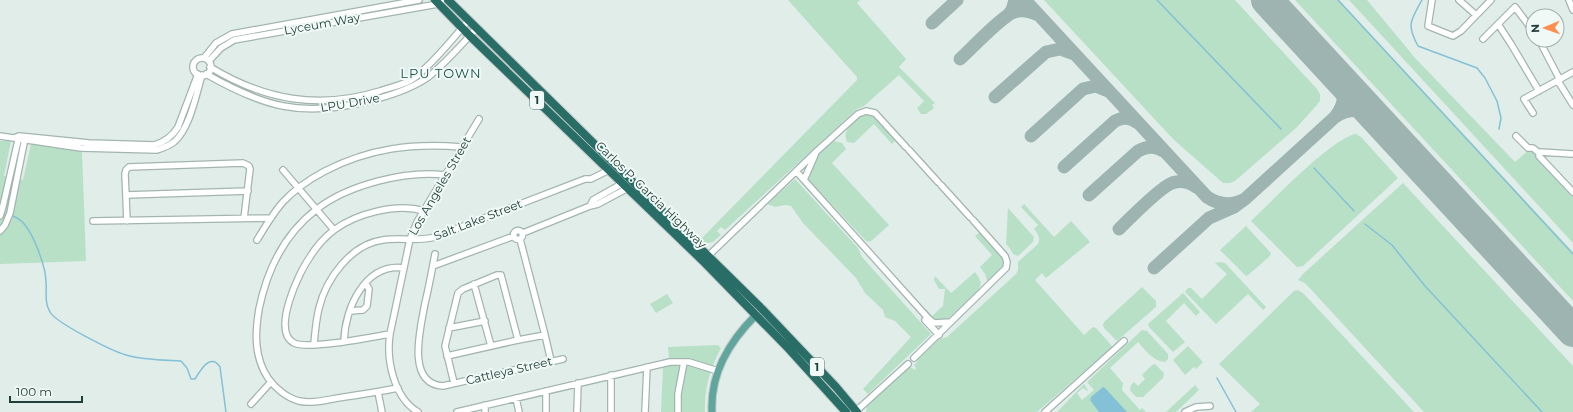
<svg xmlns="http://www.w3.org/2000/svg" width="1573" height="412" font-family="Montserrat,sans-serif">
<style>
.green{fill:#b7e0c7}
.water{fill:#84c0d6}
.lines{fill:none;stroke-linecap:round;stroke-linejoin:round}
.stream{stroke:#84c0d6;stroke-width:1.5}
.taxiway{stroke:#9eb4b0;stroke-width:13}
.runway{stroke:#9eb4b0;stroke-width:32}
.minor-casing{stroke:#a3b5b1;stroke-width:8}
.major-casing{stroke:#c1c9c8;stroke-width:9}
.highway-casing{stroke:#c1c9c8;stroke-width:10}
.minor{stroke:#fff;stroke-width:5.5}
.major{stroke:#61a69d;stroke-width:7}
.highway{stroke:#296d67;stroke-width:8}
.labels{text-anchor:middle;stroke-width:4;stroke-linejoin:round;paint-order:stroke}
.shield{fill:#f1f9f6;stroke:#5f7772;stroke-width:1}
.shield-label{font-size:11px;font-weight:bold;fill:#203f3a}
.street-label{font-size:12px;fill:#203f3a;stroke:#f1f9f6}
.neighbourhood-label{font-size:13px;letter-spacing:1px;fill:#1a524b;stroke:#f1f9f6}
</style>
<rect width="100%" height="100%" fill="#e1ede9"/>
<path class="green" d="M 788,0 L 860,0 L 857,3 L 906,59 L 899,67 L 935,103 L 932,105 L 934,108 L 926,114 L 921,114 L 917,108 L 924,101 L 899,75 L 864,106 L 857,109 L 725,230 L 721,227 L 717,231 L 721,235 L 713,242 L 704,244 L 700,240 L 857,80 L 857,77 Z
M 1044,0 L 1235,0 L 1317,89 L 1320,94 L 1320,101 L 1316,106 L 1296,128 L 1235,181 L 1230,183 L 1223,183 L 1173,139 Z
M 1295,0 L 1339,0 L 1573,252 L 1573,301 Z
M 1349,0 L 1367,0 L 1416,59 L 1515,162 L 1530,149 L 1573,195 L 1573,243 Z
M 869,114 C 878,117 888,133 895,141 L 892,144 L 874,124 L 854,143 L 847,142 C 841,129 857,116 869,114 Z
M 1356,134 L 1361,137 L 1398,178 L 1303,266 L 1297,267 L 1251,221 C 1271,202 1333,137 1356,134 Z
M 0,141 L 11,141 L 4,176 L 23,180 L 31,144 L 82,151 L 86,261 L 0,264 Z
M 834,141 L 842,143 L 846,149 L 832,163 L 889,225 L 870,242 L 866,241 L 808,179 L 817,155 Z
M 795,179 L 858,248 L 862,257 L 931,334 L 868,394 L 863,389 L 911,337 L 895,321 L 885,317 L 883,310 L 865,293 L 856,278 L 803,223 L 791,206 L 786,205 L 775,207 L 767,204 Z
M 1403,183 L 1573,366 L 1573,412 L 1424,412 L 1305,283 L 1298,280 L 1304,273 Z
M 1024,204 L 1054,237 L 1071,221 L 1090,242 L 1046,278 L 1042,273 L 1035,280 L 1084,335 L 1093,327 L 1096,328 L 1112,346 L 1109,350 L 1037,412 L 866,412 L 867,405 L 910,367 L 915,370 L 916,368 L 914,365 L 918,361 L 917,360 L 938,340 L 947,337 L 1016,274 L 1018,270 L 1018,262 L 1038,244 C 1041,238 1038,234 1034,229 L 1038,225 L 1021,207 Z
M 1008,208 L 1034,237 L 1033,242 L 1018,256 L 1013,254 L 1011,250 L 1006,244 Z
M 1246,226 L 1271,253 L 1270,256 L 1248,275 L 1246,276 L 1220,250 Z
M 980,232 C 987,239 1007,256 1003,267 C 1000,273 992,278 988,283 L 985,274 L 980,267 L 992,255 L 975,236 Z
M 1219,262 L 1225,263 L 1266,307 L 1263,310 L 1248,294 L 1216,324 L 1185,292 L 1188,288 L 1191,288 L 1202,299 L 1227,274 L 1215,263 Z
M 975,272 L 979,278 L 981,283 L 978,291 L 948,319 L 935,321 L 924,311 L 927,310 L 932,316 L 943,306 L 945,289 L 939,289 L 934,280 L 935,276 L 951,293 Z
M 1142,287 L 1156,301 L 1156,307 L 1117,341 L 1104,328 L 1103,325 L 1104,322 Z
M 1298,290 L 1303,293 L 1414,412 L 1251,412 L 1260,404 L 1219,364 L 1294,291 Z
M 1183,293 L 1200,312 L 1196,316 L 1184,303 L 1166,321 L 1185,342 L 1173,352 L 1149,327 L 1148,324 Z
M 667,294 L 673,303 L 656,313 L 650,304 Z
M 1142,330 L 1147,331 L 1168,354 L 1168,359 L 1165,362 C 1153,361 1146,351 1138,342 L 1110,368 L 1123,383 L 1122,390 L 1140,410 L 1142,408 L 1146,412 L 1057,412 L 1084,384 L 1088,390 L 1087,391 L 1083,388 L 1077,393 L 1082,400 L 1094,390 L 1087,382 Z
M 718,345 L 721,348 C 710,369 704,389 705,412 L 661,412 L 663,367 L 662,360 L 669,358 L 668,347 Z
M 1188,346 L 1203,362 L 1196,369 L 1194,367 L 1185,375 L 1173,360 Z
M 1155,364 L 1164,373 L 1163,378 L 1143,397 L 1136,397 L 1130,390 L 1131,385 L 1134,382 L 1138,386 L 1145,379 L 1142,375 L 1152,365 Z
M 1195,385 L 1199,390 L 1176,412 L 1166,412 Z"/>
<path class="water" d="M 1103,387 L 1105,388 L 1127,412 L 1099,412 L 1090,400 L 1091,397 Z"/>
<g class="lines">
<path class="stream" d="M 1157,0 L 1281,129
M 1338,0 L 1573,254
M 1422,0 C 1411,20 1406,24 1418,46 L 1477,68 L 1485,78 L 1497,101 L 1501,118 L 1499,129
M 1314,168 L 1354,211
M 13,216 C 18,218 22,221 25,225 C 34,236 46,267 46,282 C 47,292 44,302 50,312 C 56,323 112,351 126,355 C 143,360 163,360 181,361 L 187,368 L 191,379 L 195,379 C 200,371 210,352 220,367 L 226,412
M 1365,224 L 1392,245 L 1425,286 L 1542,412
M 1217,378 L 1236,412"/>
<path class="taxiway" d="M 1025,0 L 1207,197 C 1219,205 1232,206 1245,199
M 1008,15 L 1012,10 L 1015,0
M 932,23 L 957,0
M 960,59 C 971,49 1002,16 1014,12 C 1023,9 1030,11 1038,15
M 995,97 L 1046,52 L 1060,49 L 1074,54
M 1335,117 C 1345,105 1346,90 1338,76
M 1031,136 L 1083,89 L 1096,86 L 1108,91
M 1064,167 L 1115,121 C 1123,117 1130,117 1138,123
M 1089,195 L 1138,151 C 1148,146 1155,146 1165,152
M 1119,229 C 1129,219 1161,187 1172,183 C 1181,180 1189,182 1196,187
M 1154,268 L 1209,218 L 1234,207 L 1245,199 L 1335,117 C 1349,108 1361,109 1375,117"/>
<path class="runway" d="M 1267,0 L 1573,331"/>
<defs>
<path id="minor" d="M 1432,0 L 1428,26 L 1453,36 L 1461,31 L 1491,0
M 1459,0 L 1476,15
M 1569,0 L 1573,10
M 1498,24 L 1511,44 L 1539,91
M 1483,39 L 1515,7 L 1533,31
M 1539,40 L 1560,80
M 204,58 L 216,43 L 232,34 L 419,0
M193 67a9 9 0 1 1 18 0a9 9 0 1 1-18 0Z
M 209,61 L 221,48 L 234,40 L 438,4 L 442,0
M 210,67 C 264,100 319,110 380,91 C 391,87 405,85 414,78 C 434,63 452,39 469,20
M 206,74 C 264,107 300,117 365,102 C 386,97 409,90 427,78 C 445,64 461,45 476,29
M 1558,81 L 1573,105
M 1533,113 L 1524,99 L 1573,72
M 0,136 L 81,148 L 157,150 C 163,148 169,146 174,142 C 190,128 196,95 202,75
M 1516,136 L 1528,148 L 1533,148 L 1539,153 L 1539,156 L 1573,192
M 14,138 L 19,136 L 89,143 L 154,145 C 165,142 172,137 178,127 L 198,74
M 909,150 L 938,182
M 1539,153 L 1540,152 L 1573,154
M 283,170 L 334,230
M 796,171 L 928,318 L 934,323 L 950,322
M 804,180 L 815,155
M 941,185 L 970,217
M 126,195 L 248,191
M 590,206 L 593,200 L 625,182
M 0,216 L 3,206 L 19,136
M 93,221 L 271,218
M 127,221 L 125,174 L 126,170 L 129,167 L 243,163 L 249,166 L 250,169 L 244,218
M513.5 235a4.5 4.5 0 1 1 9 0a4.5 4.5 0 1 1-9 0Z
M 0,231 L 5,225 L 10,213 L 25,138
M 523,233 L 590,206 L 598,204 L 628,188 L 630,186
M 520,239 L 545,335 L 551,361
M 257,240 C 265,227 273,213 283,202 C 295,189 310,179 325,171 C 370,148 412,143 462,147
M 435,254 C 432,270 429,287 425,303 C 421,326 405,384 443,386 L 563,359
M 706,258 L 817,151 L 858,114 L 866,111 L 875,113 L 906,147
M 433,266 L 514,236
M 474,284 L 491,346
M 350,311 L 363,310 L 367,306 L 369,289 L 366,284
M 925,320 L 939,335
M 449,328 L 485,321
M 390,334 C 372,337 308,350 294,343 C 271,331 299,272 310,257 C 316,247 325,237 334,230 C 357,213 397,203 424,211
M 344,341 C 345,308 365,263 404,268
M 314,344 C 315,332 316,320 319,308 C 326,279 351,244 383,240 C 400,237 418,242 435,237 L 585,179 L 591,179 L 609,170
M 447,356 L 518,340 L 545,335
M 914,358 L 1006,268 L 1007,262 L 1005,256 L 973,220
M 611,375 L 611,412
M 454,383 L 445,346 L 458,293 L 463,289 L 497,275 L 501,275 L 518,340
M 398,388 C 378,392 358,395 338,398 C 326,400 312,404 299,401 C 287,398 275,388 268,378 C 254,357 255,333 259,309 C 267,270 284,234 317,209 C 348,185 406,170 445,175
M 546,391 L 546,412
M 378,392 L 382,412
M 516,398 L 519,412
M 251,404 L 271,382
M 418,412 C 394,398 386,360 390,334 L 410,239 L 417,222 L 479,119
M 457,412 L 670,362 L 689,362 L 718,371
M 485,412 L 485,405
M 577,412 L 578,383
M 645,412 L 647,367
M 678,412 L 678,394 L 684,362
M 855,412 L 908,364
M 1045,412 L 1124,341
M 1185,412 L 1196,407 L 1210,406"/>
<path id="major" d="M 712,412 C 710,373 729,342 756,315"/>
<path id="highway" d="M 435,0 L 470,36 L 703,261 L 789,349 L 846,412
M 448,0 L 762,309 L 836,387 L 857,412"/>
</defs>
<use href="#minor" class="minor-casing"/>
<use href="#major" class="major-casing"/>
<use href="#highway" class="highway-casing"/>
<use href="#minor" class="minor"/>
<use href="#major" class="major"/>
<use href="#highway" class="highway"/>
</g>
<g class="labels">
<g class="shield">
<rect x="530" y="91" width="14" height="18" rx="3"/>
<rect x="810" y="358" width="14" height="18" rx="3"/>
</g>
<g class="shield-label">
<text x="537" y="104">1</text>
<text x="817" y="371">1</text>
</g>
<g class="street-label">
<text transform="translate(322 24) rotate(-10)" y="4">Lyceum Way</text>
<text transform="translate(350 103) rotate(-10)" y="4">LPU Drive</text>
<text transform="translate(440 186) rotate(-60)" y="4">Los Angeles Street</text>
<text transform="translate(651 195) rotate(44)" y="4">Carlos P. Garcia Highway</text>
<text transform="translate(478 220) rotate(-21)" y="4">Salt Lake Street</text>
<text transform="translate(509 371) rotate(-13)" y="4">Cattleya Street</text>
</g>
<g class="neighbourhood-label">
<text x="441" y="78">LPU TOWN</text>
</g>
</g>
<g transform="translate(1545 28) rotate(268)"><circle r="19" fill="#f1f9f6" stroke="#9dafab"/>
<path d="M0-3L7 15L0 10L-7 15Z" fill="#fd8e4e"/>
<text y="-6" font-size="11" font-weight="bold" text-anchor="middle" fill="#203f3a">N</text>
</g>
<path d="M10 396v6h72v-6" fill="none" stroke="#203f3a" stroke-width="2"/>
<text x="16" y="396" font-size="12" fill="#203f3a" stroke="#f1f9f6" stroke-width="3" paint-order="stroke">100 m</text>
</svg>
